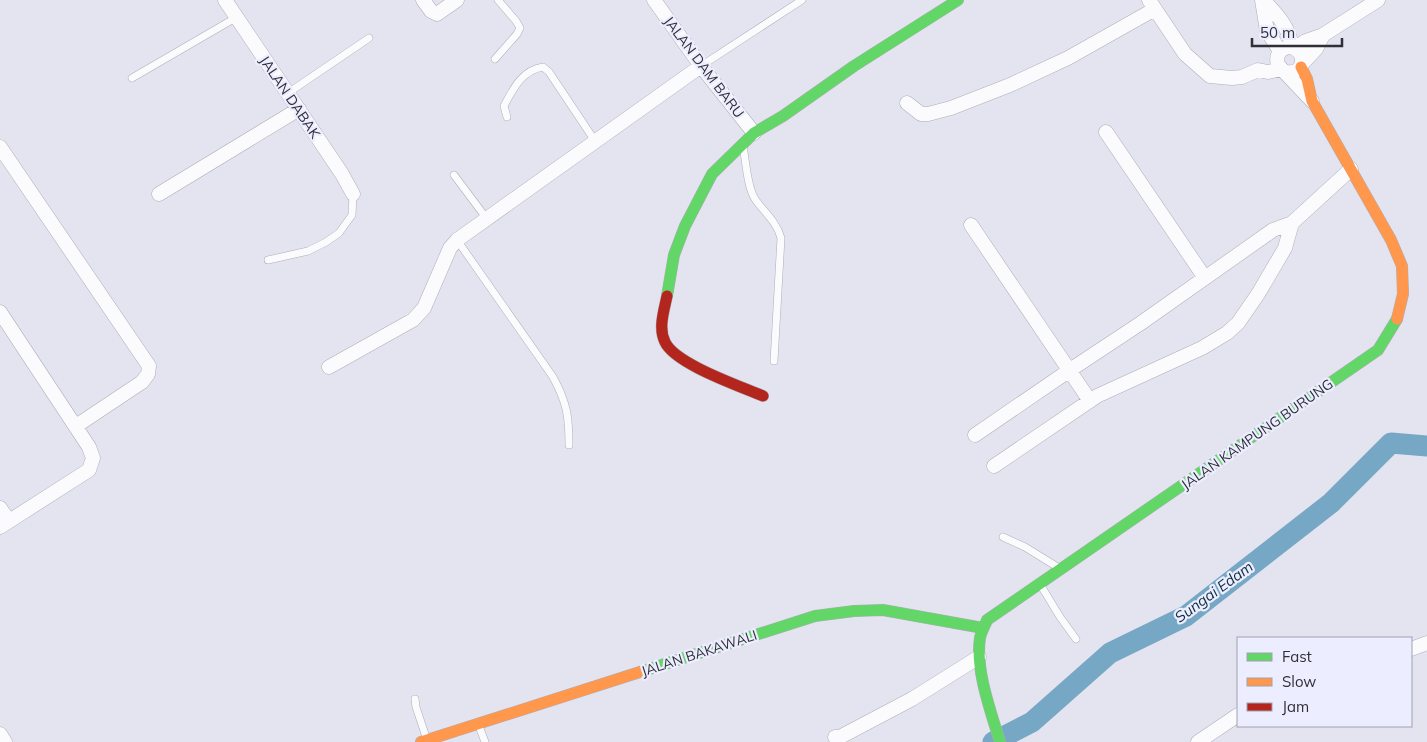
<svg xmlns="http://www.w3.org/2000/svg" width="1427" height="742" font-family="Mulish,sans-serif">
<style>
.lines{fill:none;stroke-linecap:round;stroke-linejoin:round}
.river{stroke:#76a7c5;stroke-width:21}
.lane-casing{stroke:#aeaeb7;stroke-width:8}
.street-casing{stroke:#aeaeb7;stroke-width:15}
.fast-casing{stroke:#aeaeb7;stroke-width:12}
.slow-casing{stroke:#aeaeb7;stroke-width:12}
.jam-casing{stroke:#aeaeb7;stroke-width:12}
.lane{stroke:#fbfbfd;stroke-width:7}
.street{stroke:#fbfbfd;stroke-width:14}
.fast{stroke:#63d668;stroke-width:11}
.slow{stroke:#ff974d;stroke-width:11}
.jam{stroke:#b3261e;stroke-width:11}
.labels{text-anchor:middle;stroke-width:4.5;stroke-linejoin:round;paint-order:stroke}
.street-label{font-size:14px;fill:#2f2f37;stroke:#ecedff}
.water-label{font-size:15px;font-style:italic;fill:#0c2d3d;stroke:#ecedff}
</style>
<rect width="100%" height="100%" fill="#e4e4f1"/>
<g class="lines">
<path class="river" d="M 993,742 L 1032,722 L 1110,653 L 1186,616 L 1331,503 L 1391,443 L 1427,446"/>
<defs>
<path id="lane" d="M 495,59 L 517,34 L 520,28 L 516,21 L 498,0
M 701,66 L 802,0
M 132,78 L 237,17
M 288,93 L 369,38
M 507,117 L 504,106 C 513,89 522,70 543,67 L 549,72 L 595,141
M 743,146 C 746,161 747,187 755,199 C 764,212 777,222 781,238 L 774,361
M 454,175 L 487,219
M 457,240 L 553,377 C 567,403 569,416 569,445
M 268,260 L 308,251 L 326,242 L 339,233 L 352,215 L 353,194
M 1003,537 L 1025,547 L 1059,568
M 1040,584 L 1060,617 L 1076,639
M 415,699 L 416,707 L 427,740
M 479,726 L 485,742"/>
<path id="street" d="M 225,0 L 342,174 L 353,194
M 423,0 L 431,11 L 437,14 L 457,0
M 654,0 L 701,66 L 754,133
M 1149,0 L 1185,54 L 1210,76 L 1232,78 L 1242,77 L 1258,70 L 1268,72 L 1281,69
M 1262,0 L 1267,31 L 1280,51
M 1263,0 C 1277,14 1289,27 1292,47
M 1295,48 L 1306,41 L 1323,35 L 1378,0
M 1302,64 L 1316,49 L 1323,35
M 1286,72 C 1304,75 1308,54 1292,47 C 1281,47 1275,54 1278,65 L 1312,101
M 907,103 L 921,114 L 928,114 L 951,108 L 1010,85 L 1068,58 L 1155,9
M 1106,132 L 1205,278
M 0,147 L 149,366 L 148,374 L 142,382 L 76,426
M 159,194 L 299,109
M 971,225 L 1090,401
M 0,312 L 89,447 L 93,458 L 89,470 L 0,527
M 329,367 L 413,320 L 424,308 L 450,248 L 457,240 L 701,66
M 975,435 L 1070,370 L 1141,323 L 1273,230 L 1292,223 L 1351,169
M 994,466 L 1097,396 L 1202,348 L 1227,333 L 1238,323 L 1258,294 L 1285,248 L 1292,223
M 0,508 L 9,521
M 1411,649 L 1427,643
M 0,734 L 5,742
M 835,737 L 840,737 L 912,699 L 979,657
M 1198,742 L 1238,715"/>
<path id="fast" d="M 667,296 L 674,255 L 685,226 L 712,174 L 754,133 L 783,116 L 854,66 L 958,0
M 643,671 L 815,616 L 854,611 L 883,610 L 983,628
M 1000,742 C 991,712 975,669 980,638 C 981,632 985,626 987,620 L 1378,350 L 1397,319"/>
<path id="slow" d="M 1301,67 L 1307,79 L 1312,101 L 1391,240 L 1402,266 L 1403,294 L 1397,319
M 421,742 L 643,671"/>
<path id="jam" d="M 667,296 C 664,311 658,328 665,342 C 675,364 740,386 763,396"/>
</defs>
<use href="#lane" class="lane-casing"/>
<use href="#street" class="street-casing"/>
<use href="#fast" class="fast-casing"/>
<use href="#slow" class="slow-casing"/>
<use href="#jam" class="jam-casing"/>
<use href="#lane" class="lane"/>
<use href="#street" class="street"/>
<use href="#fast" class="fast"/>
<use href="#slow" class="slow"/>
<use href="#jam" class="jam"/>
</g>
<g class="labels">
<g class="street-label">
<text transform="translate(704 67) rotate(53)" y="5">JALAN DAM BARU</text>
<text transform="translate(290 97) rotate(56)" y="5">JALAN DABAK</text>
<text transform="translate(1257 434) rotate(-35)" y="5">JALAN KAMPUNG BURUNG</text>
<text transform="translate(699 653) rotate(-18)" y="5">JALAN BAKAWALI</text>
</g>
<g class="water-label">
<text transform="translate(1214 592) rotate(-36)" y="5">Sungai Edam</text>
</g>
</g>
<rect x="1237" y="637" width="175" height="90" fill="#ecedff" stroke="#a0a1af"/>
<rect x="1247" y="653" width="25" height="8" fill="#63d668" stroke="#a0a1af"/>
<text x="1282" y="662" font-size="15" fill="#2f2f37">Fast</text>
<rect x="1247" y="678" width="25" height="8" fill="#ff974d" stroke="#a0a1af"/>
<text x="1282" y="687" font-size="15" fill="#2f2f37">Slow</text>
<rect x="1247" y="703" width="25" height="8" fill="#b3261e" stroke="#a0a1af"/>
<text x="1282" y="712" font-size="15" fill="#2f2f37">Jam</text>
<path d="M1252 38v8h90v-8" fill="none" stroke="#2f2f37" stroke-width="2.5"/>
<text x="1260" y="38" font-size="15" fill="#2f2f37" stroke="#ecedff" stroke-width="4" paint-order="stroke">50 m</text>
</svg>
